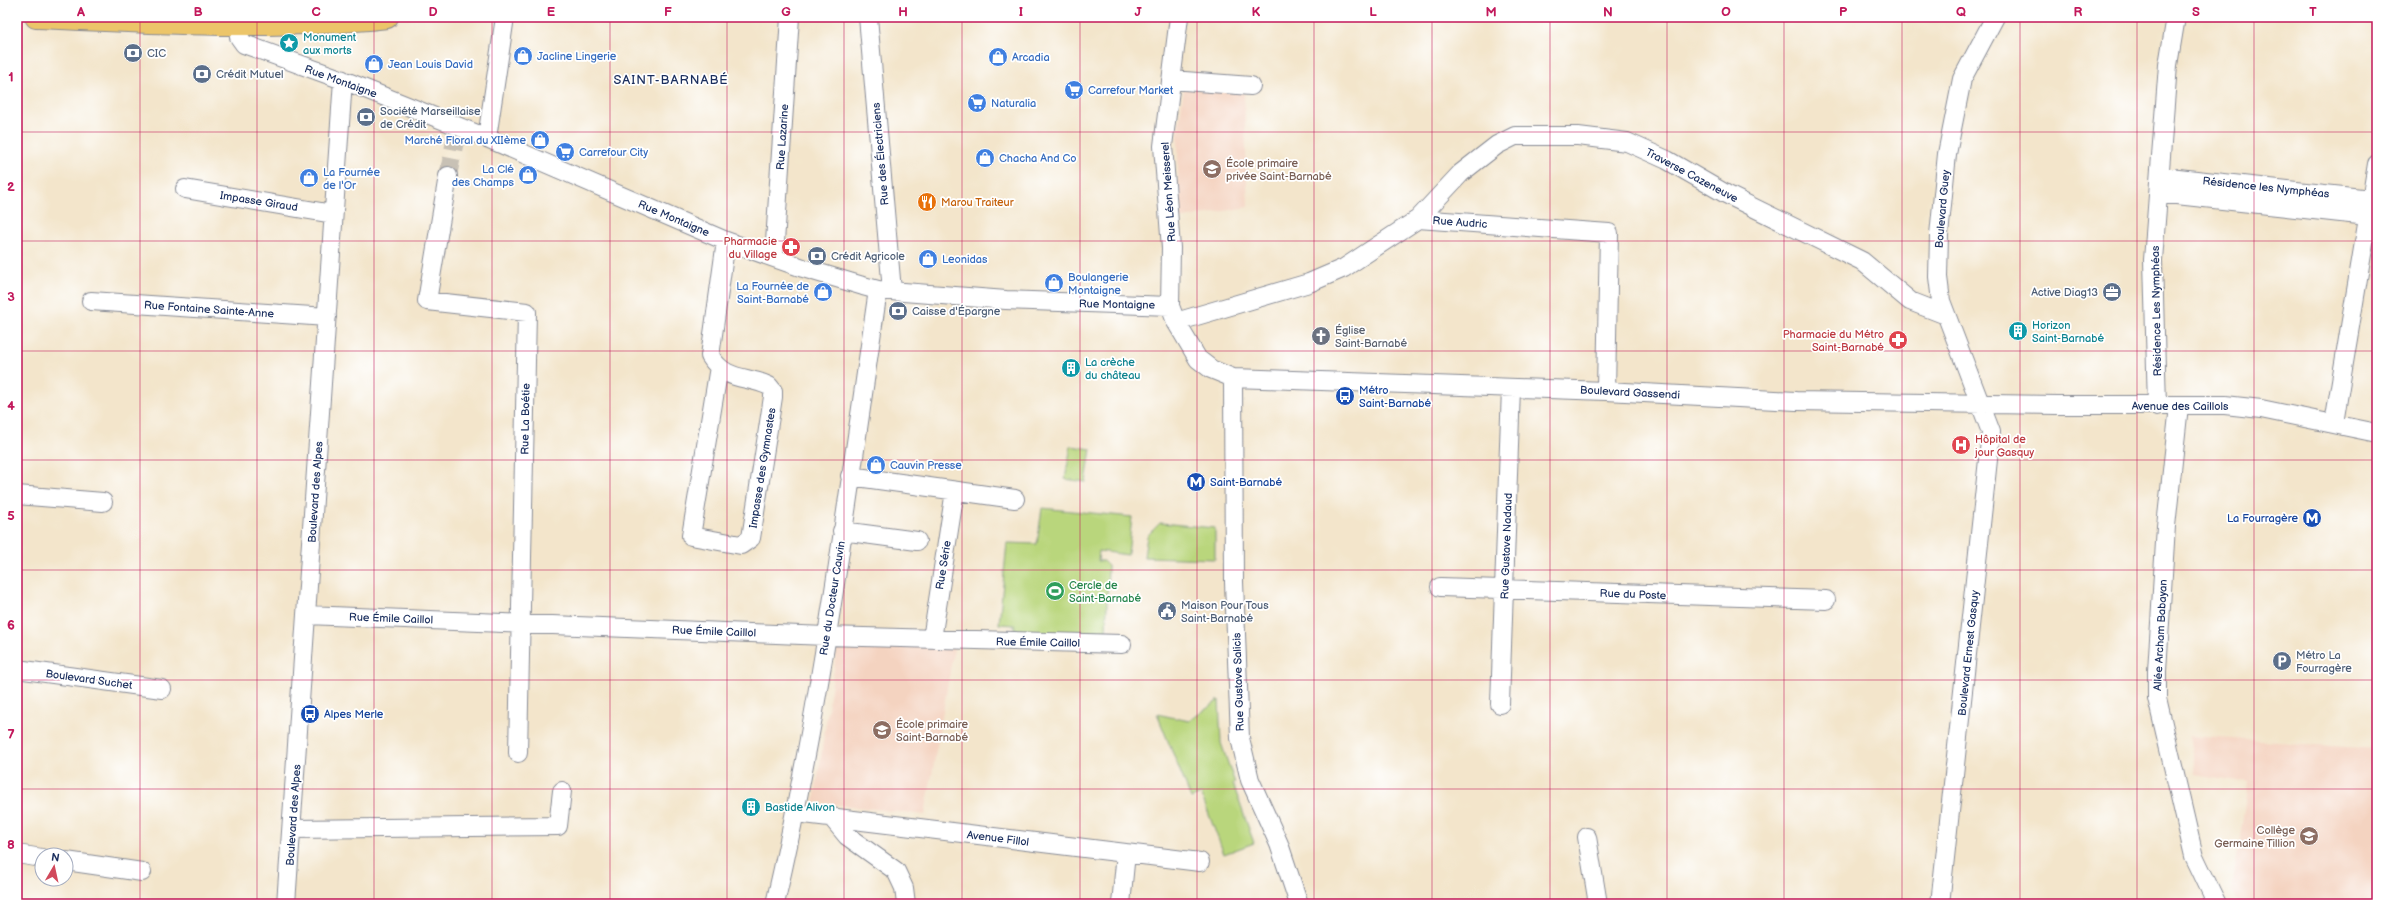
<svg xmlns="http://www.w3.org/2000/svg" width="2394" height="921" font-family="'Balsamiq Sans',sans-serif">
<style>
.built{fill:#f4d3c0}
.green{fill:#b9d67c;stroke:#6a826d}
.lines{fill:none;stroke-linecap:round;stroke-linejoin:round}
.minor-tunnel{stroke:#c8c1b5;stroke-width:18;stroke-dasharray:18 9;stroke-linecap:butt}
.minor-casing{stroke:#878a94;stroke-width:20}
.major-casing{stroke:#878a94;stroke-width:24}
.minor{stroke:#fff;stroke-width:18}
.major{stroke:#ecc569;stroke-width:22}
.grid{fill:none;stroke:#c2185b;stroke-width:1;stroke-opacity:0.55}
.labels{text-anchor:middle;stroke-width:3.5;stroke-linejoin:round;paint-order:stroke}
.culture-label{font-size:11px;fill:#0d838f;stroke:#fff;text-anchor:start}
.service-label{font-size:11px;fill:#4e5e75;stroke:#fff;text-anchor:start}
.shop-label{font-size:11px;fill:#366cbe;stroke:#fff;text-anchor:start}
.street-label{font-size:11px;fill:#1b2f5e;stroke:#fff}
.education-label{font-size:11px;fill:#785e54;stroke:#fff;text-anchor:start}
.food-label{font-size:11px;fill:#c56008;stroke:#fff;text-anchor:start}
.health-label{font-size:11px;fill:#be3a42;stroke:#fff;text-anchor:end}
.worship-label{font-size:11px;fill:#5b616d;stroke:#fff;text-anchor:start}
.transit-label{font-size:11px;fill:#164399;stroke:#fff;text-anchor:start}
.leisure-label{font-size:11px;fill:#27864d;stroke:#fff;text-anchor:start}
.quarter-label{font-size:13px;letter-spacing:1px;fill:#1b2f5e;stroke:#fff}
.neatline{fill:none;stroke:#c2185b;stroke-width:1.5}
.grid-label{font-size:13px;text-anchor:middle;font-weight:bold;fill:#c2185b}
</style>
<rect width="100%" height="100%" fill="#fff"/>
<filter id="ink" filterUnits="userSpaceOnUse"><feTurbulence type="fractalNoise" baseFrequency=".025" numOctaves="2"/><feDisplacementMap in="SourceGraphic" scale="8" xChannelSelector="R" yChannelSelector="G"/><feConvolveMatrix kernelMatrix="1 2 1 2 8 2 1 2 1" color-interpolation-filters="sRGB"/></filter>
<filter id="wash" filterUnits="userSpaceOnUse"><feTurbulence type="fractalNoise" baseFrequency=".012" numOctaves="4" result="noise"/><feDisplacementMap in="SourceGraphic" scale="16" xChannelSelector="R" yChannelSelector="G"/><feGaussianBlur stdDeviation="0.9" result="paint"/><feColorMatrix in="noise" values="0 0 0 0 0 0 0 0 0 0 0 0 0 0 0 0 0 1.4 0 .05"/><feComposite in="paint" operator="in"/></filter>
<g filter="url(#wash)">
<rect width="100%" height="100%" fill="#f3e5cb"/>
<path class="built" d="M 1184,88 L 1244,93 L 1248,207 L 1178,219 L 1178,130 Z
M 838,643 L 954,648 L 925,815 L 814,802 Z
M 2189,736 L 2377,749 L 2377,904 L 2240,904 L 2232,890 L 2248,783 L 2196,774 Z"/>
<path class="green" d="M 1071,446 L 1091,449 L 1086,482 L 1065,479 Z
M 1042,508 L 1132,517 L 1128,555 L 1099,551 L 1098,561 L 1103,561 L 1108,566 L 1106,637 L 1015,634 L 1015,625 L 999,624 L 1007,543 L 1037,544 Z
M 1160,523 L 1215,528 L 1215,559 L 1144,557 L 1147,536 Z
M 1219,700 L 1221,743 L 1235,783 L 1233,784 L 1254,843 L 1224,854 L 1201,794 L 1191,798 L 1157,714 L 1189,721 Z"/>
</g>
<g filter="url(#ink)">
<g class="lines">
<path class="minor-tunnel" d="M 448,176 L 455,141"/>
<defs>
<path id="minor" d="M 868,17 L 892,291
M 1179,17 L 1163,146 L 1171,248 L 1170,306 L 1176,322 L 1198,359 L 1211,369 L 1233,378 L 1606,391 L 1796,401 L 2056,405 L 2225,405 L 2261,409 L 2377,433
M 238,25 L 239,37 L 244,44 L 343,80 L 487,138 L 726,241 L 803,268 L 863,286 L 878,290 L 1006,300 L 1170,306
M 1171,80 L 1251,86
M 487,138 L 505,17
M 448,176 L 427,301 L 527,312 L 518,753
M 2160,176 L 2371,199
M 185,189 L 333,214
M 2158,193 L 2368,216
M 1418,219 L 1461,173 L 1497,145 L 1515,136 L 1578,136 L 1627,142 L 1667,160 L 1726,194 L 1862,261 L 1910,301 L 1946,315
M 774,257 L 790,17
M 91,301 L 327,317
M 1176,322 L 1309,283 L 1344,268 L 1418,219 L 1609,233 L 1606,391
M 719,367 L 691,536 L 741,545 L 751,538 L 773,397 L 773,391 L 769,386 C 746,375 726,382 710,356 L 726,241
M 1233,378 L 1234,582 L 1240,738 L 1250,780 L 1279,844 L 1299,904
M 2157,406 L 2153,260 L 2168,65 L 2176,17
M 2179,406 L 2166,526 L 2157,671 L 2157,698 L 2194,856 L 2217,904
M 2334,423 L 2377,164
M 850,476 L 1015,499
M 17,495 L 103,502
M 842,531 L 917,541
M 1440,587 L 1826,600
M 307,615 L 826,636 L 1122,644
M 932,639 L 955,491
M 17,669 L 162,689
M 1500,704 L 1511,388
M 796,813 L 1200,862
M 833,819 L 847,836 L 896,871 L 904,888 L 906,904
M 292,829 L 558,826 L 562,791
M 1587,837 L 1598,904
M 17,854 L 42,858
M 66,861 L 142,872
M 286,904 L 343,80
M 775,904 C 822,702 848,495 878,290
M 1121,904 L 1126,853
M 1940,904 L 1991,432 L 1941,301 L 1938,277 L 1939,235 L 1947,154 L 1962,79 L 1995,17"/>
<path id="major" d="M 36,17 C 153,22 270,30 387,17"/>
</defs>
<use href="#minor" class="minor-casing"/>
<use href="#major" class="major-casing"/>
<use href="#minor" class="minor"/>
<use href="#major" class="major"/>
</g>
</g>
<path class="grid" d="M 140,17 L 140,904M 257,17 L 257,904M 374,17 L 374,904M 492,17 L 492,904M 610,17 L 610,904M 727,17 L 727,904M 844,17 L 844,904M 962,17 L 962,904M 1080,17 L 1080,904M 1197,17 L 1197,904M 1314,17 L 1314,904M 1432,17 L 1432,904M 1550,17 L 1550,904M 1667,17 L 1667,904M 1784,17 L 1784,904M 1902,17 L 1902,904M 2020,17 L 2020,904M 2137,17 L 2137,904M 2254,17 L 2254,904M 17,132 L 2377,132M 17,241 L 2377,241M 17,351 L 2377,351M 17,460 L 2377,460M 17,570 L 2377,570M 17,680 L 2377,680M 17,789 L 2377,789"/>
<defs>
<symbol id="sight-disc" viewBox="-11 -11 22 22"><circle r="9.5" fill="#0f9aa8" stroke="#fff"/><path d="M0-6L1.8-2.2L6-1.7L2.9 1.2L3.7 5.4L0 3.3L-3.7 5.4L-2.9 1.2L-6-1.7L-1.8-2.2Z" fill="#fff"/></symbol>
<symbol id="bank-disc" viewBox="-11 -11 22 22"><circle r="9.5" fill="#5c6f8a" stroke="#fff"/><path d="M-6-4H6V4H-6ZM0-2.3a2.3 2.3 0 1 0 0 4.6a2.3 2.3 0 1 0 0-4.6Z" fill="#fff"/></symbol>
<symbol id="shop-disc" viewBox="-11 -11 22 22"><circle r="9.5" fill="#3f7fe0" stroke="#fff"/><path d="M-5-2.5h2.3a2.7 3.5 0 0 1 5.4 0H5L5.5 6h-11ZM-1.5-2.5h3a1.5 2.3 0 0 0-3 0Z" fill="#fff"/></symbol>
<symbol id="supermarket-disc" viewBox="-11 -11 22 22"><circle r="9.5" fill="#3f7fe0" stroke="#fff"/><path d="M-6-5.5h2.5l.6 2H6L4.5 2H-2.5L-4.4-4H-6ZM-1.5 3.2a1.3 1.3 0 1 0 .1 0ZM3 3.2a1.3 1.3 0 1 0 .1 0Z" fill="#fff"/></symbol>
<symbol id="school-disc" viewBox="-11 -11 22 22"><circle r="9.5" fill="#8d6e63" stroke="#fff"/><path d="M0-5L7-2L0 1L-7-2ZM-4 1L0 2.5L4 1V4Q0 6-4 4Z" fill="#fff"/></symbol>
<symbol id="restaurant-disc" viewBox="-11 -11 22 22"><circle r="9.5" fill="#e8710a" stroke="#fff"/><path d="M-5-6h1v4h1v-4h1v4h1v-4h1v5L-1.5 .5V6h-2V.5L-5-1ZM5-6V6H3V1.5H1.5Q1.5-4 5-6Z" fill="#fff"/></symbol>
<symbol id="pharmacy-disc" viewBox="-11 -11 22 22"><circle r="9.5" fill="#e0444e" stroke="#fff"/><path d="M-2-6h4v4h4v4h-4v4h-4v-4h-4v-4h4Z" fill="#fff"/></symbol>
<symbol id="office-disc" viewBox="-11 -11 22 22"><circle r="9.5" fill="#5c6f8a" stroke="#fff"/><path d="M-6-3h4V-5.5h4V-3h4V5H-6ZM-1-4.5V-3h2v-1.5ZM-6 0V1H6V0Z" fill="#fff"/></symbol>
<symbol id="building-disc" viewBox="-11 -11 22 22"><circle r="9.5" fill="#0f9aa8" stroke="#fff"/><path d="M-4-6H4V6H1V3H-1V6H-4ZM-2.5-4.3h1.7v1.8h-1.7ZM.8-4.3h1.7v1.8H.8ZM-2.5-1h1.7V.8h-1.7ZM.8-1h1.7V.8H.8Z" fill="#fff"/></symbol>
<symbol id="church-disc" viewBox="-11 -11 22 22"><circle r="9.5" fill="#6b7280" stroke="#fff"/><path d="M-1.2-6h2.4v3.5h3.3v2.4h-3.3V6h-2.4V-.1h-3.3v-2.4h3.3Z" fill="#fff"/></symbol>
<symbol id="bus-disc" viewBox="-11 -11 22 22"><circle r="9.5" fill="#1a4fb4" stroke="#fff"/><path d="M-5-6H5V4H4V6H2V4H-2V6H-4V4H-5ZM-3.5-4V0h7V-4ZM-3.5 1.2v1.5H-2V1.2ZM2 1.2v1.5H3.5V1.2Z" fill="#fff"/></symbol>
<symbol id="hospital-disc" viewBox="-11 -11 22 22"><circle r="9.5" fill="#e0444e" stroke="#fff"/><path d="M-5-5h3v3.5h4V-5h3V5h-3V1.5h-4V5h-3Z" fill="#fff"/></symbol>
<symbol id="metro-disc" viewBox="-11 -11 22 22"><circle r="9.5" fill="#1a4fb4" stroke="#fff"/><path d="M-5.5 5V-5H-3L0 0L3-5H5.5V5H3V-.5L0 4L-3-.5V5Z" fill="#fff"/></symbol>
<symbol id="stadium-disc" viewBox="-11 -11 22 22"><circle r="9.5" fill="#2e9e5b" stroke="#fff"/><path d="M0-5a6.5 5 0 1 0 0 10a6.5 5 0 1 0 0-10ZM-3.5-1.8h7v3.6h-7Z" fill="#fff"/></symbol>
<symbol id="civic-disc" viewBox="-11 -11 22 22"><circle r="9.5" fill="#5c6f8a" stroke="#fff"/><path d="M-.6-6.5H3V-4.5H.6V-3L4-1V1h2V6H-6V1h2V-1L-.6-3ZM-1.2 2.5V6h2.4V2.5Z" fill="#fff"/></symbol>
<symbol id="parking-disc" viewBox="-11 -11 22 22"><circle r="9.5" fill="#5c6f8a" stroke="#fff"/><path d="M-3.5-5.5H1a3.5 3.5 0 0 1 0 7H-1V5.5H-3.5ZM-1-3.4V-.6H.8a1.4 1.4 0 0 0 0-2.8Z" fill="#fff"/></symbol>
</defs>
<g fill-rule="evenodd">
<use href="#sight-disc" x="278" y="32" width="22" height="22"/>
<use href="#bank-disc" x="122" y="42" width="22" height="22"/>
<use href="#shop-disc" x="512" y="45" width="22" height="22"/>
<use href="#shop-disc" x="987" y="46" width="22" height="22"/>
<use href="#shop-disc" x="363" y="53" width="22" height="22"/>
<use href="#bank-disc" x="191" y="63" width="22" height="22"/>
<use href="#supermarket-disc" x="1063" y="79" width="22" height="22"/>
<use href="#supermarket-disc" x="966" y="92" width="22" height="22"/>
<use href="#bank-disc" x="355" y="106" width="22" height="22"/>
<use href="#shop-disc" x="529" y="129" width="22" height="22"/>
<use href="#supermarket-disc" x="554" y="141" width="22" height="22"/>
<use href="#shop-disc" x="974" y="147" width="22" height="22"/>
<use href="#school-disc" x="1201" y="158" width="22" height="22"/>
<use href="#shop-disc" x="517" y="164" width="22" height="22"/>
<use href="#shop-disc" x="298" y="167" width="22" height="22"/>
<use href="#restaurant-disc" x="916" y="191" width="22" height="22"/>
<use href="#pharmacy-disc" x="780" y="236" width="22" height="22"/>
<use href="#bank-disc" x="806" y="245" width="22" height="22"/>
<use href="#shop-disc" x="917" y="248" width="22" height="22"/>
<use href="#shop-disc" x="1043" y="272" width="22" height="22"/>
<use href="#shop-disc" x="812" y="281" width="22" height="22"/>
<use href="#office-disc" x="2101" y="281" width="22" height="22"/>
<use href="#bank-disc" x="887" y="300" width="22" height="22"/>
<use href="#building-disc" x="2007" y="320" width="22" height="22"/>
<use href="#church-disc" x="1310" y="325" width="22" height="22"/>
<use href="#pharmacy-disc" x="1887" y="329" width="22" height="22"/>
<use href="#building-disc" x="1060" y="357" width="22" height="22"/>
<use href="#bus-disc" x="1334" y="385" width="22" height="22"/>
<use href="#hospital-disc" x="1950" y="434" width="22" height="22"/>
<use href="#shop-disc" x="865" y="454" width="22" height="22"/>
<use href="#metro-disc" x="1185" y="471" width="22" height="22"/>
<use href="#metro-disc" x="2301" y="507" width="22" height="22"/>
<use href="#stadium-disc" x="1044" y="580" width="22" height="22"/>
<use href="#civic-disc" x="1156" y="600" width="22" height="22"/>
<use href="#parking-disc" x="2271" y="650" width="22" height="22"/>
<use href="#bus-disc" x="299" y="703" width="22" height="22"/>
<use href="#school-disc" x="871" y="719" width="22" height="22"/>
<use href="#building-disc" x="740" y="796" width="22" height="22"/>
<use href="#school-disc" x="2298" y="825" width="22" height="22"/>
</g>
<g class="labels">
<g class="culture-label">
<text x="303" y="41">Monument<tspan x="303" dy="13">aux morts</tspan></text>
<text x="2032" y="329">Horizon<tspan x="2032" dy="13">Saint-Barnabé</tspan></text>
<text x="1085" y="366">La crèche<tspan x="1085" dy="13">du château</tspan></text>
<text x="765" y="811">Bastide Alivon</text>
</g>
<g class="service-label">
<text x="147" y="57">CIC</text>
<text x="216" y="78">Crédit Mutuel</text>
<text x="380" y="115">Société Marseillaise<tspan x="380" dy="13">de Crédit</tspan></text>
<text x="831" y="260">Crédit Agricole</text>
<text x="2098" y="296" text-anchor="end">Active Diag13</text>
<text x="912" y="315">Caisse d'Épargne</text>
<text x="1181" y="609">Maison Pour Tous<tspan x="1181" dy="13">Saint-Barnabé</tspan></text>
<text x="2296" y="659">Métro La<tspan x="2296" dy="13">Fourragère</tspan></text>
</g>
<g class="shop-label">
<text x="537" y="60">Jacline Lingerie</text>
<text x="1012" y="61">Arcadia</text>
<text x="388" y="68">Jean Louis David</text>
<text x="1088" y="94">Carrefour Market</text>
<text x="991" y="107">Naturalia</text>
<text x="526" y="144" text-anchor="end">Marché Floral du XIIème</text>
<text x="579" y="156">Carrefour City</text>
<text x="999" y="162">Chacha And Co</text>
<text x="514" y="173" text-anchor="end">La Clé<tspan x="514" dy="13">des Champs</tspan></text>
<text x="323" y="176">La Fournée<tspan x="323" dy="13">de l'Or</tspan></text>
<text x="942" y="263">Leonidas</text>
<text x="1068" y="281">Boulangerie<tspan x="1068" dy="13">Montaigne</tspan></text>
<text x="809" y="290" text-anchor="end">La Fournée de<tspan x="809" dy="13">Saint-Barnabé</tspan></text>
<text x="890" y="469">Cauvin Presse</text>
</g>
<g class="street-label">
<text transform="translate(341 81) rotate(20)" y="4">Rue Montaigne</text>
<text transform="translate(782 137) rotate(-86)" y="4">Rue Lazarine</text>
<text transform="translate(880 154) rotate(-95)" y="4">Rue des Électriciens</text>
<text transform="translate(1692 175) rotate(28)" y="4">Traverse Cazeneuve</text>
<text transform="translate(2266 187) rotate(6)" y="4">Résidence les Nymphéas</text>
<text transform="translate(1168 192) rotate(-94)" y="4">Rue Léon Meisserel</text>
<text transform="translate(259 201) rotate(9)" y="4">Impasse Giraud</text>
<text transform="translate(1942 209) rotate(-85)" y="4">Boulevard Guey</text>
<text transform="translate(674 218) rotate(23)" y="4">Rue Montaigne</text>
<text transform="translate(1460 222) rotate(4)" y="4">Rue Audric</text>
<text transform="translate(1117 304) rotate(1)" y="4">Rue Montaigne</text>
<text transform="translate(209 309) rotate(4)" y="4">Rue Fontaine Sainte-Anne</text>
<text transform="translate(2156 311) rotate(-91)" y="4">Résidence Les Nymphéas</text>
<text transform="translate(1630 392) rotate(3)" y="4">Boulevard Gassendi</text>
<text x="2180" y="410">Avenue des Caillols</text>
<text transform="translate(525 419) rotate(-89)" y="4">Rue La Boétie</text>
<text transform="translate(762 468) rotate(-81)" y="4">Impasse des Gymnastes</text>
<text transform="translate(315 492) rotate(-86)" y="4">Boulevard des Alpes</text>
<text transform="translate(1506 546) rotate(-88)" y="4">Rue Gustave Nadaud</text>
<text transform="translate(943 565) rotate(-81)" y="4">Rue Série</text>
<text transform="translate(1633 594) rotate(2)" y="4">Rue du Poste</text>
<text transform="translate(832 598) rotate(-81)" y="4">Rue du Docteur Cauvin</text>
<text transform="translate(391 618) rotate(2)" y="4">Rue Émile Caillol</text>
<text transform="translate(714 631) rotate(2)" y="4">Rue Émile Caillol</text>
<text transform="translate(2160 635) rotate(-87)" y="4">Allée Archam Babayan</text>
<text transform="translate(1038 642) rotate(1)" y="4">Rue Émile Caillol</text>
<text transform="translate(1968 653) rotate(-84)" y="4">Boulevard Ernest Gasquy</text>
<text transform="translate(89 679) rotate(8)" y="4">Boulevard Suchet</text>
<text transform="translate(1238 682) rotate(-92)" y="4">Rue Gustave Salicis</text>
<text transform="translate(293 815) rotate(-86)" y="4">Boulevard des Alpes</text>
<text transform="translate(998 838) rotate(7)" y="4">Avenue Fillol</text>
</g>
<g class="education-label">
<text x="1226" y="167">École primaire<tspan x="1226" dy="13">privée Saint-Barnabé</tspan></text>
<text x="896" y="728">École primaire<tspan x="896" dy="13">Saint-Barnabé</tspan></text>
<text x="2295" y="834" text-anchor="end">Collège<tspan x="2295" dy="13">Germaine Tillion</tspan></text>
</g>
<g class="food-label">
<text x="941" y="206">Marou Traiteur</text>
</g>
<g class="health-label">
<text x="777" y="245">Pharmacie<tspan x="777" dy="13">du Village</tspan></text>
<text x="1884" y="338">Pharmacie du Métro<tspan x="1884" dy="13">Saint-Barnabé</tspan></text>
<text x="1975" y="443" text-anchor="start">Hôpital de<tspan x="1975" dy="13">jour Gasquy</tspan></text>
</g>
<g class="worship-label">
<text x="1335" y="334">Église<tspan x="1335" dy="13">Saint-Barnabé</tspan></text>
</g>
<g class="transit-label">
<text x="1359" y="394">Métro<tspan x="1359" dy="13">Saint-Barnabé</tspan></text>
<text x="1210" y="486">Saint-Barnabé</text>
<text x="2298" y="522" text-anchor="end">La Fourragère</text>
<text x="324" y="718">Alpes Merle</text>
</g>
<g class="leisure-label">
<text x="1069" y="589">Cercle de<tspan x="1069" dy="13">Saint-Barnabé</tspan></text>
</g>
<g class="quarter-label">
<text x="671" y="84">SAINT-BARNABÉ</text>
</g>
</g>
<rect width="2394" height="921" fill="none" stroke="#fff" stroke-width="44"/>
<g transform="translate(54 867) rotate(9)"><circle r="19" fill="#ffffff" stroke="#a4acbf"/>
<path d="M0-3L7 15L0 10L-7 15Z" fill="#d1495b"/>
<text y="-6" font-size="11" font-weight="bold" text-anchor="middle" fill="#1b2f5e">N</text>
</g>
<rect x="22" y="22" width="2350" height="877" class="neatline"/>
<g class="grid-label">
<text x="81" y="16">A</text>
<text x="198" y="16">B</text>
<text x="316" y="16">C</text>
<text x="433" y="16">D</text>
<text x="551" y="16">E</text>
<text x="668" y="16">F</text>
<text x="786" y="16">G</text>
<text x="903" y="16">H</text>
<text x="1021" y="16">I</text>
<text x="1138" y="16">J</text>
<text x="1256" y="16">K</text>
<text x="1373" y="16">L</text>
<text x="1491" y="16">M</text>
<text x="1608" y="16">N</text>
<text x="1726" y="16">O</text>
<text x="1843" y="16">P</text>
<text x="1961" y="16">Q</text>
<text x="2078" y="16">R</text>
<text x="2196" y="16">S</text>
<text x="2313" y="16">T</text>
<text x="11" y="81">1</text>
<text x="11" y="191">2</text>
<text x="11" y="301">3</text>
<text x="11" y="410">4</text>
<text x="11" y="520">5</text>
<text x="11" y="629">6</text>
<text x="11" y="739">7</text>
<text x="11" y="849">8</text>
</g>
</svg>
